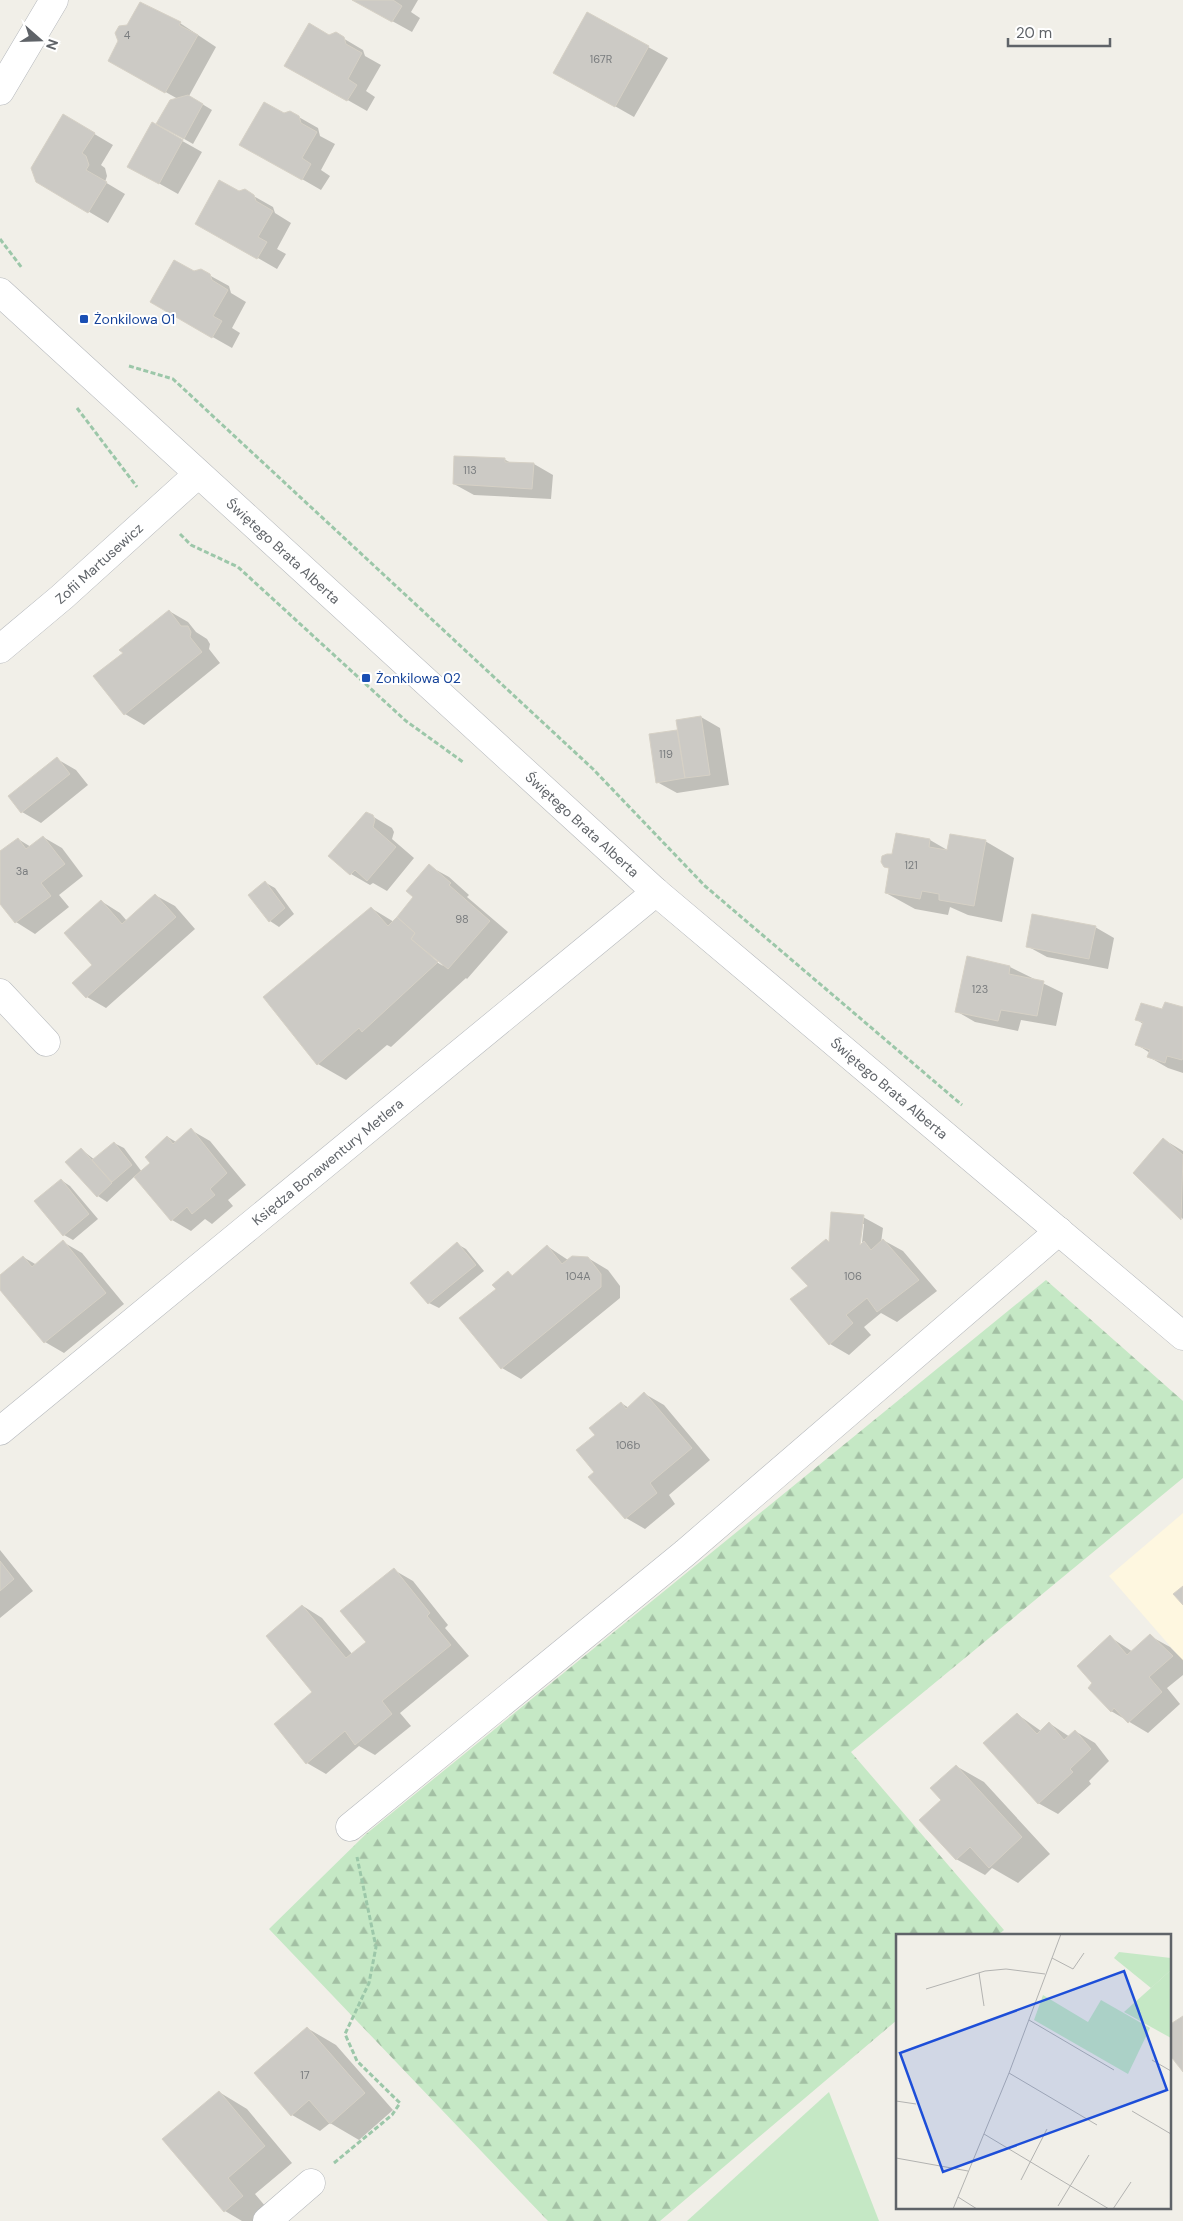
<svg xmlns="http://www.w3.org/2000/svg" width="1183" height="2221" font-family="'DM Sans',sans-serif">
<style>
.commercial{fill:#fef7e0}
.green{fill:#c5e8c5}
.forest{fill:url(#forest-firs)}
.shadow{fill:#0003;fill-rule:evenodd}
.building{fill:#cccac5;stroke:#d6d1c6}
.lines{fill:none;stroke-linecap:round;stroke-linejoin:round}
.minor-casing{stroke:#b5b8bc;stroke-width:29}
.path{stroke:#9cc7a9;stroke-width:3;stroke-dasharray:5 2.5;stroke-linecap:butt}
.minor{stroke:#fff;stroke-width:28}
.transit-dot{fill:#1a4fb4;stroke:#fff;stroke-width:2}
.labels{text-anchor:middle;stroke-width:4;stroke-linejoin:round;paint-order:stroke}
.number-label{font-size:11px;fill:#7a7d7f}
.transit-label{font-size:14px;fill:#164399;stroke:#fff;text-anchor:start}
.street-label{font-size:14px;fill:#5f6368;stroke:#fff}
.inset-road{fill:none;stroke:#b3b3b1;stroke-width:1}
.view{fill:#1d4ed8;fill-opacity:0.15;stroke:#1d4ed8;stroke-width:2.5}
.inset-edge{fill:none;stroke:#5f6368;stroke-width:2.5}
</style>
<defs>
<pattern id="forest-firs" width="22" height="20" patternUnits="userSpaceOnUse" patternTransform="scale(1.25)"><rect width="22" height="20" fill="#c5e8c5"/><path d="M5 1l3.5 6h-7zM16 11l3.5 6h-7z" fill="#a3c0a4"/></pattern>
</defs>
<rect width="100%" height="100%" fill="#f1efe8"/>
<path class="commercial" d="M 1183,1513 L 1183,1661 L 1109,1576 Z"/>
<path class="green" d="M 829,2092 L 879,2221 L 687,2221 Z"/>
<path class="forest" d="M 1046,1280 L 1183,1401 L 1183,1478 L 851,1752 L 1004,1930 L 998,1935 L 897,1935 L 897,2020 L 660,2221 L 548,2221 L 269,1929 L 366,1834 Z"/>
<path class="shadow" d="M 354,0 L 418,0 L 411,12 L 420,18 L 412,32 Z
M 587,13 L 668,58 L 634,117 L 555,72 Z
M 180,23 L 216,47 L 189,96 L 212,110 L 193,144 L 158,124 L 178,99 L 109,60 L 128,26 Z
M 336,34 L 363,50 L 365,56 L 381,65 L 366,91 L 375,97 L 367,111 L 286,65 Z
M 290,112 L 318,128 L 320,136 L 335,144 L 321,170 L 330,176 L 321,190 L 241,144 Z
M 64,116 L 113,145 L 101,165 L 105,168 L 107,176 L 105,182 L 125,194 L 108,223 L 37,181 Z
M 152,124 L 202,152 L 178,194 L 128,166 Z
M 245,191 L 273,207 L 275,213 L 291,223 L 277,249 L 286,254 L 277,269 L 197,223 L 239,193 Z
M 194,272 L 209,275 L 229,286 L 231,293 L 246,302 L 232,328 L 240,333 L 232,348 L 151,302 Z
M 504,459 L 511,463 L 534,464 L 553,475 L 551,499 L 474,495 L 454,484 Z
M 169,611 L 188,622 L 196,632 L 207,639 L 210,644 L 209,649 L 220,663 L 144,725 L 125,714 Z
M 701,717 L 720,728 L 729,785 L 677,793 L 657,782 L 650,735 L 678,731 Z
M 57,759 L 76,770 L 88,785 L 41,823 L 22,812 Z
M 372,816 L 392,828 L 394,832 L 392,839 L 414,858 L 387,891 L 373,883 L 370,885 L 351,874 L 329,856 Z
M 43,837 L 62,848 L 83,876 L 59,895 L 69,907 L 35,934 L 16,922 L 0,902 L 0,853 L 18,839 L 31,847 Z
M 930,840 L 949,851 L 985,841 L 1014,858 L 1002,922 L 968,915 L 950,907 L 948,915 L 915,909 L 886,893 L 890,869 L 885,866 L 893,856 Z
M 429,866 L 449,877 L 469,895 L 467,897 L 508,932 L 467,979 L 466,978 L 391,1047 L 387,1045 L 346,1080 L 318,1064 L 371,908 L 394,922 L 415,897 ZM 433,957 L 439,961 L 443,966 L 432,959 Z
M 266,883 L 275,888 L 294,914 L 279,927 L 270,921 Z
M 155,895 L 175,906 L 195,929 L 106,1008 L 87,997 L 94,965 L 101,901 L 120,913 L 127,921 Z
M 1095,927 L 1114,938 L 1108,969 L 1047,957 L 1027,946 Z
M 968,958 L 1010,967 L 1063,993 L 1056,1026 L 1021,1020 L 1018,1031 L 975,1022 L 956,1011 Z
M 1183,1009 L 1183,1073 L 1168,1068 L 1149,1057 L 1150,1053 L 1136,1044 L 1143,1024 L 1136,1019 L 1163,1011 Z
M 191,1130 L 210,1141 L 246,1185 L 228,1200 L 233,1206 L 212,1224 L 205,1219 L 191,1231 L 172,1220 L 135,1176 L 107,1202 L 98,1196 L 67,1162 L 82,1150 L 95,1160 L 114,1143 L 124,1148 L 142,1172 L 152,1163 L 168,1137 L 176,1142 Z
M 1163,1139 L 1183,1151 L 1183,1219 L 1135,1173 Z
M 61,1180 L 70,1186 L 98,1219 L 73,1240 L 64,1235 Z
M 863,1217 L 883,1228 L 881,1243 L 883,1240 L 903,1251 L 937,1291 L 897,1322 L 881,1313 L 864,1327 L 871,1335 L 849,1355 L 830,1344 L 792,1300 L 810,1286 L 826,1240 L 830,1243 ZM 862,1224 L 864,1224 L 861,1252 L 858,1251 Z
M 63,1242 L 82,1253 L 124,1304 L 64,1353 L 45,1342 L 0,1288 L 0,1276 L 23,1257 L 37,1265 Z
M 457,1244 L 466,1249 L 484,1271 L 439,1308 L 429,1303 L 412,1283 Z
M 547,1246 L 568,1260 L 588,1258 L 608,1270 L 620,1286 L 620,1298 L 521,1379 L 502,1368 L 498,1289 L 508,1273 L 514,1276 Z
M 645,1394 L 664,1405 L 710,1460 L 669,1495 L 675,1504 L 645,1529 L 626,1518 L 596,1472 L 597,1435 L 621,1403 L 629,1408 Z
M 0,1550 L 33,1591 L 0,1618 Z
M 394,1570 L 413,1581 L 448,1625 L 445,1628 L 469,1656 L 400,1713 L 411,1726 L 375,1755 L 359,1746 L 326,1774 L 307,1763 L 314,1692 L 303,1606 L 322,1618 L 353,1655 L 368,1642 Z
M 1150,1636 L 1170,1647 L 1183,1660 L 1183,1675 L 1167,1688 L 1180,1704 L 1148,1733 L 1111,1711 L 1094,1683 L 1110,1637 L 1133,1652 Z
M 1017,1714 L 1041,1731 L 1049,1723 L 1070,1737 L 1075,1731 L 1095,1743 L 1109,1761 L 1089,1781 L 1091,1784 L 1058,1814 L 1038,1803 Z
M 956,1766 L 984,1782 L 1050,1854 L 1018,1883 L 992,1868 L 985,1875 L 956,1859 L 943,1800 Z
M 307,2028 L 336,2045 L 393,2110 L 359,2140 L 330,2123 L 320,2131 L 292,2115 Z
M 219,2092 L 247,2109 L 292,2163 L 255,2194 L 271,2213 L 261,2221 L 242,2221 L 225,2211 Z"/>
<path class="building" d="M 352,0 L 393,0 L 402,6 L 392,22 Z
M 140,2 L 181,22 L 179,25 L 198,35 L 165,93 L 108,61 L 118,41 L 115,33 L 119,26 L 127,25 Z
M 587,12 L 649,46 L 615,107 L 553,73 Z
M 309,23 L 329,35 L 336,32 L 344,37 L 346,44 L 362,53 L 348,79 L 357,85 L 347,101 L 284,66 Z
M 188,95 L 203,104 L 184,139 L 156,124 L 170,100 Z
M 264,102 L 284,113 L 290,111 L 299,116 L 301,123 L 317,132 L 302,158 L 311,164 L 302,180 L 239,145 Z
M 63,114 L 95,133 L 82,153 L 86,156 L 89,165 L 86,170 L 107,182 L 88,213 L 36,182 L 31,168 Z
M 152,122 L 183,140 L 159,184 L 127,167 Z
M 219,180 L 239,191 L 245,189 L 254,195 L 256,201 L 273,211 L 258,237 L 267,242 L 257,259 L 195,224 Z
M 174,260 L 194,271 L 201,269 L 210,274 L 212,280 L 228,290 L 213,316 L 222,321 L 212,338 L 150,302 Z
M 454,456 L 505,458 L 505,462 L 534,463 L 532,489 L 453,484 Z
M 169,610 L 181,626 L 188,626 L 191,632 L 190,637 L 202,652 L 124,715 L 93,676 L 123,653 L 119,650 Z
M 701,716 L 710,775 L 685,778 L 676,720 Z
M 677,730 L 685,778 L 656,783 L 649,734 Z
M 57,757 L 70,774 L 21,813 L 8,796 Z
M 366,812 L 373,815 L 375,820 L 373,827 L 396,847 L 367,881 L 355,870 L 350,875 L 328,856 Z
M 896,833 L 930,839 L 929,847 L 947,850 L 950,834 L 986,840 L 974,906 L 939,900 L 939,894 L 922,891 L 920,899 L 885,893 L 889,868 L 884,867 L 881,862 L 882,856 L 887,854 L 892,854 Z
M 43,836 L 65,864 L 41,883 L 51,896 L 15,923 L 0,904 L 0,851 L 18,838 L 26,849 Z
M 429,864 L 451,883 L 449,885 L 490,921 L 448,969 L 411,939 L 415,933 L 397,917 L 413,897 L 406,891 Z
M 265,881 L 285,908 L 269,922 L 248,895 Z
M 155,894 L 176,917 L 86,998 L 72,983 L 92,965 L 64,933 L 101,900 L 122,924 Z
M 371,907 L 388,926 L 397,917 L 415,933 L 411,939 L 438,962 L 362,1032 L 359,1028 L 317,1065 L 263,997 Z
M 1032,914 L 1096,926 L 1089,959 L 1026,947 Z
M 967,956 L 1010,966 L 1009,974 L 1044,981 L 1037,1016 L 1001,1010 L 998,1021 L 955,1012 Z
M 1165,1002 L 1183,1007 L 1183,1058 L 1182,1060 L 1167,1056 L 1165,1063 L 1147,1057 L 1150,1050 L 1135,1045 L 1143,1022 L 1135,1020 L 1141,1003 L 1162,1009 Z
M 191,1128 L 227,1173 L 210,1189 L 215,1195 L 192,1214 L 187,1207 L 171,1221 L 134,1177 L 150,1163 L 145,1157 L 167,1136 L 173,1144 Z
M 1163,1138 L 1183,1155 L 1181,1220 L 1133,1173 Z
M 114,1142 L 132,1165 L 112,1182 L 92,1160 Z
M 81,1148 L 112,1183 L 97,1197 L 65,1162 Z
M 61,1179 L 89,1214 L 63,1236 L 34,1201 Z
M 831,1212 L 864,1215 L 860,1245 L 864,1241 L 871,1250 L 883,1239 L 919,1280 L 877,1312 L 867,1298 L 846,1315 L 853,1323 L 829,1345 L 790,1299 L 808,1286 L 791,1268 L 826,1239 L 829,1242 Z
M 63,1240 L 106,1293 L 44,1343 L 0,1290 L 0,1275 L 23,1256 L 32,1267 Z
M 457,1242 L 476,1265 L 428,1304 L 410,1283 Z
M 547,1245 L 562,1264 L 572,1256 L 588,1257 L 601,1274 L 601,1287 L 501,1369 L 459,1318 L 496,1289 L 492,1285 L 508,1271 L 512,1276 Z
M 644,1392 L 692,1448 L 650,1483 L 657,1493 L 625,1519 L 588,1477 L 594,1472 L 576,1450 L 595,1435 L 589,1428 L 621,1402 L 626,1409 Z
M 0,1561 L 14,1579 L 0,1591 Z
M 394,1568 L 430,1613 L 427,1616 L 451,1645 L 382,1701 L 392,1714 L 355,1745 L 345,1731 L 306,1764 L 274,1724 L 312,1692 L 266,1636 L 302,1605 L 346,1658 L 366,1642 L 340,1611 Z
M 1183,1586 L 1183,1605 L 1173,1594 Z
M 1150,1634 L 1173,1656 L 1149,1677 L 1162,1692 L 1128,1723 L 1114,1708 L 1111,1712 L 1088,1688 L 1092,1683 L 1077,1666 L 1110,1635 L 1127,1655 Z
M 1017,1713 L 1037,1734 L 1049,1722 L 1064,1740 L 1075,1730 L 1091,1749 L 1070,1769 L 1073,1772 L 1038,1804 L 983,1743 Z
M 956,1765 L 1022,1837 L 989,1868 L 970,1847 L 956,1860 L 919,1820 L 941,1800 L 930,1788 Z
M 1183,2016 L 1183,2072 L 1169,2054 L 1169,2025 Z
M 307,2027 L 365,2093 L 330,2124 L 309,2100 L 291,2116 L 254,2073 Z
M 219,2091 L 265,2146 L 228,2178 L 243,2196 L 224,2212 L 162,2139 Z"/>
<g class="lines">
<defs>
<g id="minor">
<path d="M 0,91 L 54,0"/>
<path id="s1" d="M 0,292 L 656,892 L 1183,1336"/>
<path id="s2" d="M 0,649 L 62,597 L 197,475"/>
<path d="M 0,993 L 46,1042"/>
<path id="s3" d="M 0,1431 L 656,892"/>
<path d="M 350,1827 L 685,1553 L 1059,1231"/>
<path d="M 267,2221 L 311,2183"/>
</g>
</defs>
<use href="#minor" class="minor-casing"/>
<path class="path" d="M 0,239 L 22,268
M 129,366 L 173,379 L 593,769 L 705,886 L 962,1105
M 77,408 L 137,487
M 180,534 L 191,545 L 238,567 L 406,721 L 463,762
M 334,2163 L 392,2115 L 400,2103 L 357,2061 L 345,2034 L 369,1983 L 376,1947 L 357,1857"/>
<use href="#minor" class="minor"/>
</g>
<g class="transit-dot">
<rect x="79" y="314" width="10" height="10" rx="2.5"/>
<rect x="361" y="673" width="10" height="10" rx="2.5"/>
</g>
<g class="labels">
<g class="number-label">
<text x="127" y="39">4</text>
<text x="601" y="63">167R</text>
<text x="470" y="474">113</text>
<text x="666" y="758">119</text>
<text x="911" y="869">121</text>
<text x="22" y="875">3a</text>
<text x="462" y="923">98</text>
<text x="980" y="993">123</text>
<text x="578" y="1280">104A</text>
<text x="853" y="1280">106</text>
<text x="628" y="1449">106b</text>
<text x="305" y="2079">17</text>
</g>
<g class="transit-label">
<text x="94" y="324">Żonkilowa 01</text>
<text x="376" y="683">Żonkilowa 02</text>
</g>
<g class="street-label">
<text dy="5" stroke="none"><textPath href="#s1" startOffset="384">Świętego Brata Alberta</textPath></text>
<text dy="5" stroke="none"><textPath href="#s2" startOffset="131">Zofii Martusewicz</textPath></text>
<text dy="5" stroke="none"><textPath href="#s1" startOffset="789">Świętego Brata Alberta</textPath></text>
<text dy="5" stroke="none"><textPath href="#s1" startOffset="1194">Świętego Brata Alberta</textPath></text>
<text dy="5" stroke="none"><textPath href="#s3" startOffset="424">Księdza Bonawentury Metlera</textPath></text>
</g>
</g>
<g transform="translate(896 1934)">
<rect width="275" height="275" fill="#f1efe8"/>
<path d="M 275,36 L 275,104 L 228,78 Z" fill="#c5e8c5"/>
<path d="M 223,18 L 275,24 L 275,36 L 255,54 L 218,24 ZM 147,61 L 192,88 L 205,66 L 254,94 L 232,140 L 138,86 Z" fill="#c5e8c5"/>
<path class="inset-road" d="M 156,24 L 177,35 L 188,19M 83,39 L 88,72M 30,55 L 89,37 L 110,35 L 149,40M 133,86 L 218,136M 256,126 L 275,137M 113,139 L 201,191M 0,167 L 20,170M 236,177 L 275,200M 88,200 L 213,275M 0,224 L 72,237M 125,246 L 151,195M 62,263 L 81,275M 162,272 L 193,221M 57,275 L 113,139 L 165,0M 217,275 L 235,248"/>
<path class="view" d="M 228,37 L 271,156 L 47,238 L 4,119 Z"/>
<rect width="275" height="275" class="inset-edge"/>
</g>
<g transform="translate(40 40) rotate(110)" stroke="#ffffff" stroke-width="4" paint-order="stroke">
<path d="M0-4L9 19L0 12L-9 19Z" fill="#5f6368"/>
<text y="-8" font-size="14" font-weight="bold" text-anchor="middle" fill="#5f6368">N</text>
</g>
<path d="M1008 38v8h102v-8" fill="none" stroke="#5f6368" stroke-width="2.5"/>
<text x="1016" y="38" font-size="15" fill="#5f6368" stroke="#ffffff" stroke-width="4" paint-order="stroke">20 m</text>
</svg>
